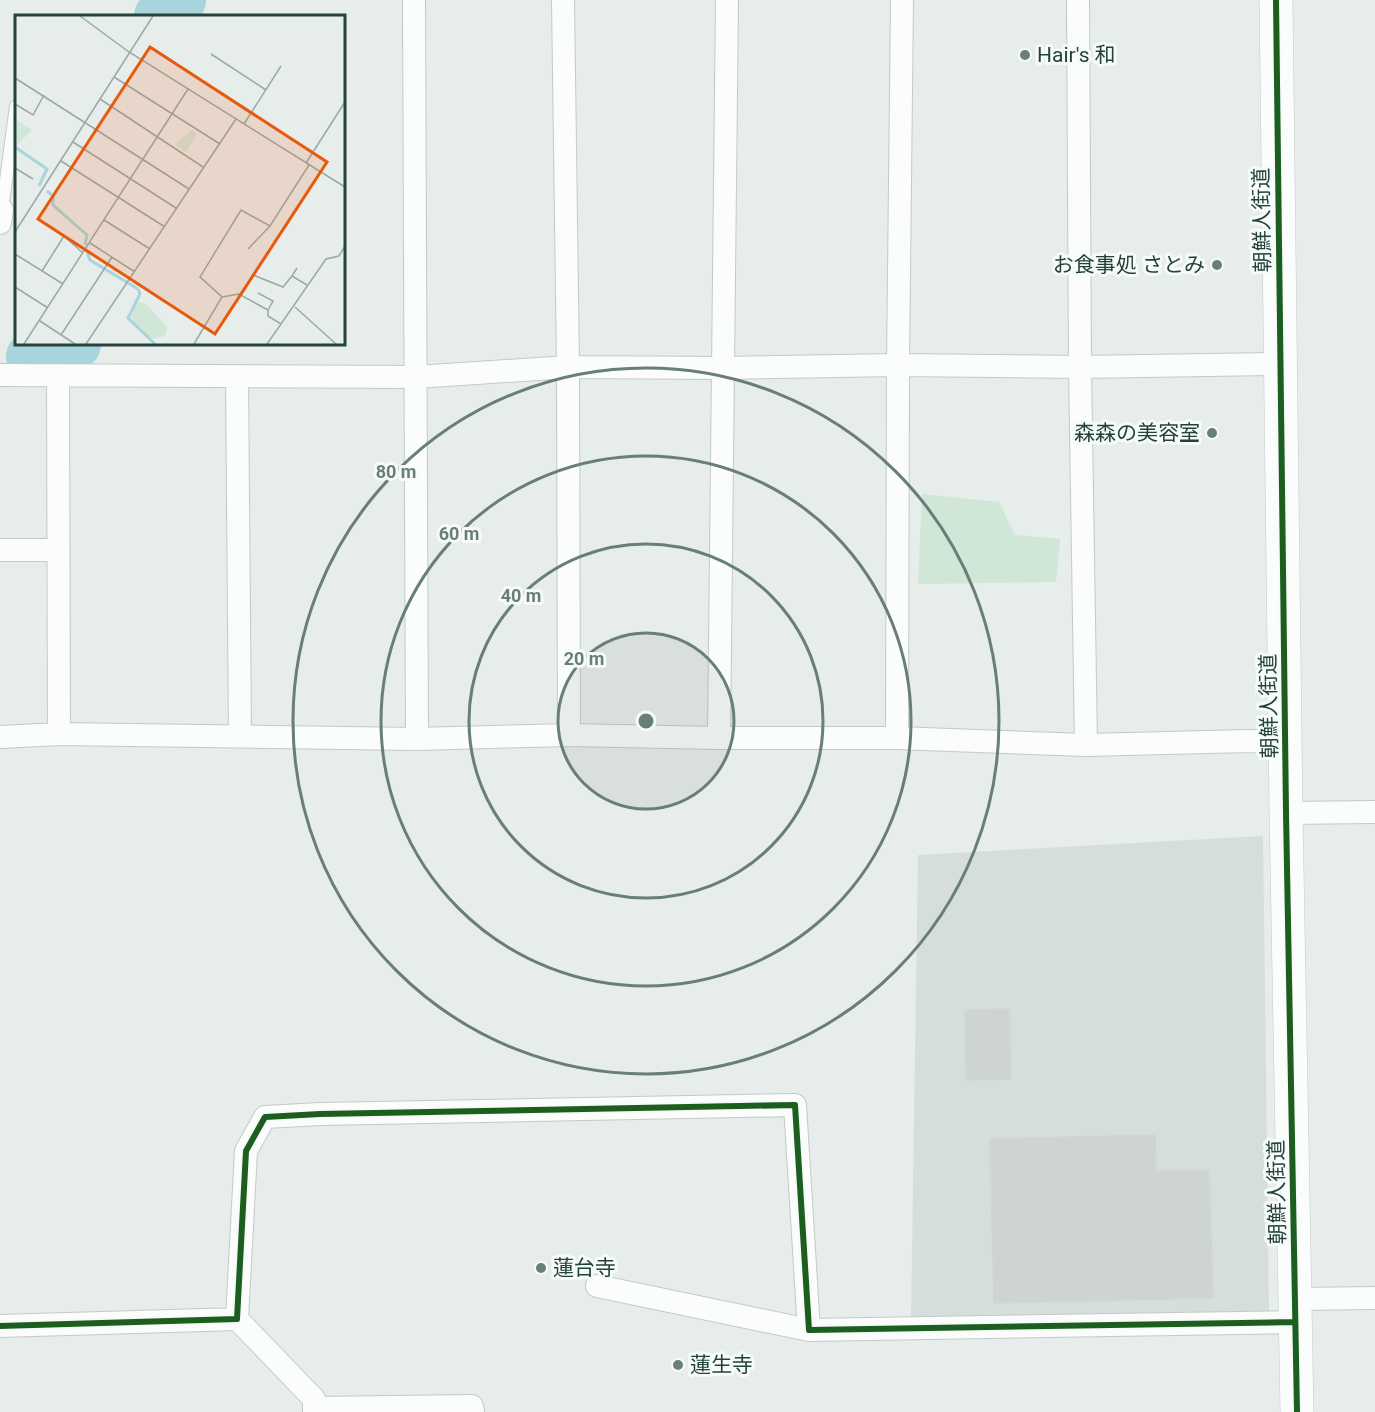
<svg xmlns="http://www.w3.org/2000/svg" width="1375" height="1412" font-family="Roboto,'Noto Sans JP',sans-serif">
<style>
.built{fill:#d5deda}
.green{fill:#d0e6d7}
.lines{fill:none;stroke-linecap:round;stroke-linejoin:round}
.river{stroke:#a8d4db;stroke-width:52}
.building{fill:#ced4d2;stroke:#d0d6d3;stroke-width:1.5}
.lane-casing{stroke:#c4cac7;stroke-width:14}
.street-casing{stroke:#c4cac7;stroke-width:24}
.secondary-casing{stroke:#c3cac7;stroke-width:34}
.lane{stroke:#fbfcfc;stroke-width:12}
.street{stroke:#fbfcfc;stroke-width:22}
.secondary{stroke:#fbfcfc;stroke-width:33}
.cycleway-casing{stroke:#f6fbf9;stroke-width:10}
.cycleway{stroke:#1b5e20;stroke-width:6}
.ring{fill:none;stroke:#687e78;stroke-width:3}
.poi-dot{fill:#687e78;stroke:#f6fbf9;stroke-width:2}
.labels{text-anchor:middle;stroke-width:6;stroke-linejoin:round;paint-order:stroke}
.poi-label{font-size:21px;fill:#23423a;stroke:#f6fbf9;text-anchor:start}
.street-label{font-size:21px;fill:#23423a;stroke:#f6fbf9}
.inset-river{fill:none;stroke:#a8d4db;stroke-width:3}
.inset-road{fill:none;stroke:#99a9a4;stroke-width:1.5}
.view{fill:#e8590c;fill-opacity:0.15;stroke:#e8590c;stroke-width:3}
.inset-edge{fill:none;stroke:#23423a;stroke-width:3}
.centre{fill:#687e78;stroke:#f6fbf9;stroke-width:3}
.ring-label{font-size:18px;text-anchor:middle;font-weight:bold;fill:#687e78;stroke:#f6fbf9;stroke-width:6;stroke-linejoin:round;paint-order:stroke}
</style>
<rect width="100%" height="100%" fill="#e7edea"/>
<path class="built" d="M 1263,836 L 1269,1315 L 911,1320 L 918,855 Z"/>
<path class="green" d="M 922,494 L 999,502 L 1015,535 L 1060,539 L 1056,582 L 918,584 Z"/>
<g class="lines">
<path class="river" d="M 160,16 L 180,0
M 32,357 L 43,345 L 75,344"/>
</g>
<path class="building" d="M 1009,1009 L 1011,1079 L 966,1080 L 965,1010 Z
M 1155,1135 L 1156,1171 L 1209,1170 L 1213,1298 L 994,1303 L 990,1139 Z"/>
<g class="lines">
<defs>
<path id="lane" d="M 2,210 L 16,106"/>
<path id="street" d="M 414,0 L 417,739
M 563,0 L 568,367 L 569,735
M 1078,0 L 1080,367 L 1086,745
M 0,210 L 2,210 L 0,223
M 0,375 L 416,377 L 568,367 L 723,368 L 898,365 L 1080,367 L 1280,364
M 58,376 L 59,734
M 237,376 L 240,736
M 0,550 L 58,550
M 0,737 L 59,734 L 417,739 L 569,735 L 719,738 L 897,738 L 1086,745 L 1248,741 L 1286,743
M 719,738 L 727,0
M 897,738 L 898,365 L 902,0
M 1286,813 L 1375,812
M 597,1286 L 809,1330
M 1295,1299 L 1375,1298
M 237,1319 L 314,1399 L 314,1412
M 0,1326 L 237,1319 L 246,1151 L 265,1117 L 320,1114 L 795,1105 L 809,1330 L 1295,1322
M 314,1408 L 472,1406 L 473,1412"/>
<path id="secondary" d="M 1276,0 L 1286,813 L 1297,1412"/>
</defs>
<use href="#lane" class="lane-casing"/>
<use href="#street" class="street-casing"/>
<use href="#secondary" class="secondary-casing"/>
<use href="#lane" class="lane"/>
<use href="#street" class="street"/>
<use href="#secondary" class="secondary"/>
<defs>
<path id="cycleway" d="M 1276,0 L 1286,813 L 1297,1412
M 0,1326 L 237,1319 L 246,1151 L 265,1117 L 320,1114 L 795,1105 L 809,1330 L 1295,1322"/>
</defs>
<use href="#cycleway" class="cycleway-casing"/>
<use href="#cycleway" class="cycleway"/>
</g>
<circle cx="646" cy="721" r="88" fill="#687e78" fill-opacity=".12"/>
<g class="ring">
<circle cx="646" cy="721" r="88"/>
<circle cx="646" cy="721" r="177"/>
<circle cx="646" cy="721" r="265"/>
<circle cx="646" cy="721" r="353"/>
</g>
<g class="poi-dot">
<circle cx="1025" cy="55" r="6"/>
<circle cx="1217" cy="265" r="6"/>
<circle cx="1212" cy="433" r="6"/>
<circle cx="541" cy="1268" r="6"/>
<circle cx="678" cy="1365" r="6"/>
</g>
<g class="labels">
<g class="poi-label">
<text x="1037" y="62">Hair's 和</text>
<text x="1205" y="272" text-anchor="end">お食事処 さとみ</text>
<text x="1200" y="440" text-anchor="end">森森の美容室</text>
<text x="553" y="1275">蓮台寺</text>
<text x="690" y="1372">蓮生寺</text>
</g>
<g class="street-label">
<text transform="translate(1262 220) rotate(-91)" y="7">朝鮮人街道</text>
<text transform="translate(1269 706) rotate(-91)" y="7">朝鮮人街道</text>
<text transform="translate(1277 1192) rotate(-91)" y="7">朝鮮人街道</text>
</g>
</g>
<g transform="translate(15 15)">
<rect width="330" height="330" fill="#e7edea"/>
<path d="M 0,104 L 17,115 L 1,131 L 0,130 ZM 177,115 L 182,119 L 171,137 L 160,129 ZM 120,287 L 130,288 L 147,306 L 152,313 L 150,321 L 137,324 L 123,311 L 116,303 Z" fill="#d0e6d7"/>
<path class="inset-river" d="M 0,132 L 32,154 L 24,171M 32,176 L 38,181 L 38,190 L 72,220 L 70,230M 72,237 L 75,245 L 123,274M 123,274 L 125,279 L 113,303 L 140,329"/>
<path class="inset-road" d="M 65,1 L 114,37 L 330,172M 196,39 L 251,75M 99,62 L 205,129M 0,63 L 174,174M 85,84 L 188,152M 0,89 L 18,100 L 29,80M 229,109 L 266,51M 58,127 L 161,193M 46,146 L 150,212M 291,148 L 330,87M 0,153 L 18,164M 89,205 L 135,234M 0,217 L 138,1M 75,228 L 120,257M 233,234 L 255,211M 0,239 L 48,269M 282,253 L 277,261 L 292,270M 27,256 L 49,221 L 68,238M 0,272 L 33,293M 243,278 L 258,286 L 253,295M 225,280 L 238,260 L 268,272 L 277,261M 207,282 L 224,279 L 253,295 L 253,301 L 266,309 L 311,244 L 324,241 L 330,231M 280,292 L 321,329M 25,306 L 60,329M 46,320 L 97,242M 9,329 L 173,74M 71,329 L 221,104M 179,329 L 207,282 L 185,262 L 226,195 L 255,211 L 294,150M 252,329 L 266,309"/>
<path class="view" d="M 135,32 L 312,147 L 200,319 L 23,204 Z"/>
<rect width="330" height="330" class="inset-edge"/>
</g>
<circle cx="646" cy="721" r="9" class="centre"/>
<g class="ring-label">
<text x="396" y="478">80 m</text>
<text x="459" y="540">60 m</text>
<text x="521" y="602">40 m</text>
<text x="584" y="665">20 m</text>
</g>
</svg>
